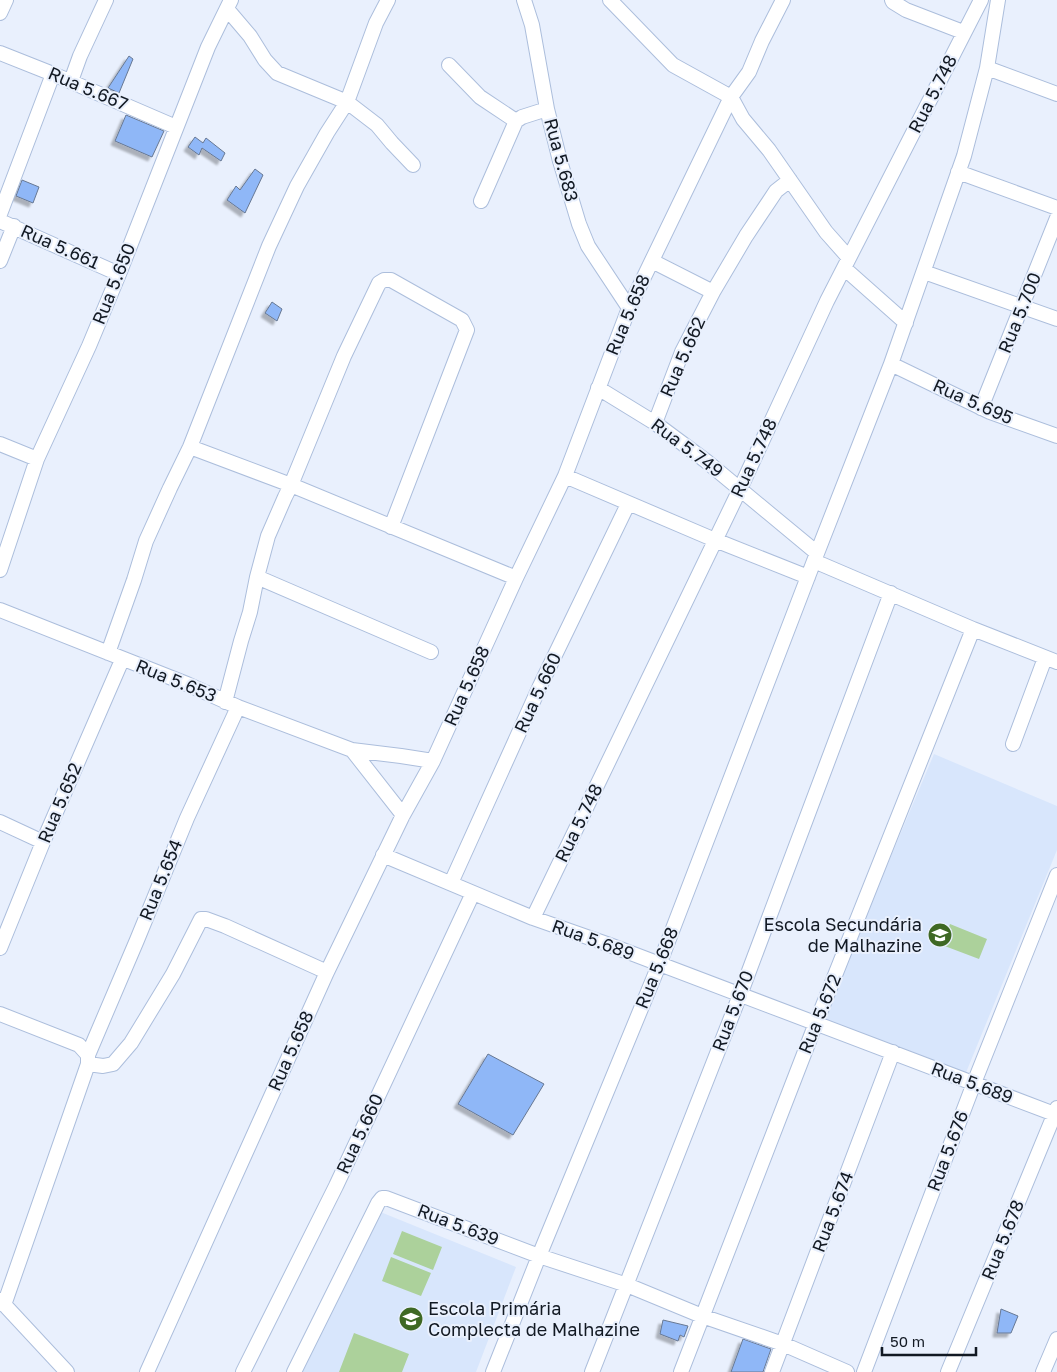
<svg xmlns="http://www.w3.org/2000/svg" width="1057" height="1372" font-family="'Golos Text',sans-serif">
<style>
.built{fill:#d8e6fc}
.green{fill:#acd19b}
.building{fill:#8fb7f7;stroke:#677893;filter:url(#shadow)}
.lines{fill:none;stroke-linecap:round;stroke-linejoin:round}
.minor-casing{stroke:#acbedc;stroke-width:16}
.minor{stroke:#fff;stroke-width:14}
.labels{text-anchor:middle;stroke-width:4;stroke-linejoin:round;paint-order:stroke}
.street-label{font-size:18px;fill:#121923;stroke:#e9f0fd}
.poi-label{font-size:18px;fill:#121923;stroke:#e9f0fd;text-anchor:end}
</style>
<defs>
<filter id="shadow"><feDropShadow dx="-4" dy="4" stdDeviation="1" flood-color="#0004"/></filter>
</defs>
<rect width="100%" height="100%" fill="#e9f0fd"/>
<path class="built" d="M 934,754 L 1057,806 L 1057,850 L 965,1075 L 822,1020 Z
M 378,1211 L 516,1267 L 476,1372 L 299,1372 Z"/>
<path class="green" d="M 950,924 L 987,939 L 979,959 L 942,945 Z
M 402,1231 L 442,1247 L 433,1270 L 393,1254 Z
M 391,1257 L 431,1273 L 421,1296 L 382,1281 Z
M 354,1333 L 409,1354 L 402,1372 L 339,1372 Z"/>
<path class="building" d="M 129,56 L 133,59 L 119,93 L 108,88 Z
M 126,115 L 164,131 L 152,157 L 115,141 Z
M 195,137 L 203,143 L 206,138 L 225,153 L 221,161 L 202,148 L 199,155 L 188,147 Z
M 255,169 L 263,175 L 245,213 L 227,200 L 236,186 L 240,190 Z
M 22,180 L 39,187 L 33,203 L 16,196 Z
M 272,302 L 282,309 L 277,321 L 265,313 Z
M 488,1054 L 544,1084 L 513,1135 L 458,1104 Z
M 1001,1309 L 1018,1316 L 1011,1333 L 997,1333 Z
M 663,1320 L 688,1326 L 684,1337 L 680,1335 L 678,1341 L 660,1334 Z
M 743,1339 L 771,1349 L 763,1372 L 731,1372 Z"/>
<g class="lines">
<defs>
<path id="minor" d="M 524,0 L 532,25 L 547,109 L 560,161 L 579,224 L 588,246 L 629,308
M 610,0 L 673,65 L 731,97 L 743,119 L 769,150 L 826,232 L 849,258
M 892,0 L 893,2 L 906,10 L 963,32
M 227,9 L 250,36 L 265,60 L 277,73 L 347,102 L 377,125 L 392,143 L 413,165
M 0,13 L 6,0
M 0,53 L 53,74 L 176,127
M 449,65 L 480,97 L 516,121
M 987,68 L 1057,94
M 71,81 L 80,56 L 106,0
M 958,172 L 1057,208
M 481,201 L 516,121 L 522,117 L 547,109
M 0,214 L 53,74
M 0,221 L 119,274
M 0,261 L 14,226
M 652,261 L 713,292
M 844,268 L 906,323
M 924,272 L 1057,319
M 891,364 L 990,412 L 1057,436
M 598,388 L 655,423 L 706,461 L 817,553
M 981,408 L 1057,218
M 655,423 L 682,352 L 713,292 L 746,236 L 776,191 L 790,180
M 0,444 L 37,459
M 190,447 L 291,485 L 516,578
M 565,476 L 715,540 L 808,577
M 814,561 L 973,629 L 1057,662
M 0,570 L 37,459 L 89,346 L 119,274 L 208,47 L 231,0
M 257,577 L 431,652
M 0,610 L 187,684 L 238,707 L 352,750 L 401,756 L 433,761
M 108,653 L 134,580 L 146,541 L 170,488 L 190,447 L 269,246 L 297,186 L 327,133 L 347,102 L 376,23 L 388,0
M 225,702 L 241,641 L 250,612 L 257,577 L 268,536 L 285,497 L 291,485 L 344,356 L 379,283 L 384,280 L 391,280 L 462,320 L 467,330 L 391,527
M 1013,744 L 1045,658
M 352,750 L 403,815
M 0,822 L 43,842
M 383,855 L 533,918 L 607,944 L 1057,1115
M 451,883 L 540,686 L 628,504
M 533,918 L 740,489 L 827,301 L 981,0
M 0,948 L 43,842 L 122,660
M 0,1014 L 79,1045 L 88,1055 L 88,1064 L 4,1305
M 88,1055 L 137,940 L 187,818 L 238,707
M 88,1064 L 103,1066 L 113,1064 L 131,1043 L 173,974 L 201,919 L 206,919 L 225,926 L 327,972
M 0,1300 L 67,1372
M 147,1372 L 327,972 L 403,815 L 433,761 L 516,578 L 565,476 L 629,308 L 731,97 L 749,72 L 762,41 L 783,0
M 243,1372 L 336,1186 L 473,893
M 294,1372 L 378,1203 L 382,1198 L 386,1198 L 539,1256 L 627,1285 L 702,1316 L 783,1344 L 847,1372
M 493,1372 L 539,1256 L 659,965 L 814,561 L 891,364 L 964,156 L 987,68 L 998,0
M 592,1372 L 740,995 L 891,593
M 681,1372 L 816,1023 L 973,629
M 772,1372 L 893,1052
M 864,1372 L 974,1083 L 1057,875
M 948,1372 L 1057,1108
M 1043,1372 L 1057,1339"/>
</defs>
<use href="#minor" class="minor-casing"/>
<use href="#minor" class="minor"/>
</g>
<defs>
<symbol id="school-disc" viewBox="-11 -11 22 22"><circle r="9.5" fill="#3e6824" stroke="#e9f0fd"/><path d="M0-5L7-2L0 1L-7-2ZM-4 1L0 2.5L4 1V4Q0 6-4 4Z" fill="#fff"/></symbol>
</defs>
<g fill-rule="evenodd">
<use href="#school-disc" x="926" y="921" width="28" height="28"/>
<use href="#school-disc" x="397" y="1305" width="28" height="28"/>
</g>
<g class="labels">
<g class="street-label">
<text transform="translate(88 89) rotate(23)" y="6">Rua 5.667</text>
<text transform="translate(933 94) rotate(-63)" y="6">Rua 5.748</text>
<text transform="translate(561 160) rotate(75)" y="6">Rua 5.683</text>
<text transform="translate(60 247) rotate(24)" y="6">Rua 5.661</text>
<text transform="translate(114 284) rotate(-68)" y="6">Rua 5.650</text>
<text transform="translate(1020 313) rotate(-68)" y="6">Rua 5.700</text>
<text transform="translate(628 315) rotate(-67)" y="6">Rua 5.658</text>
<text transform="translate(683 357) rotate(-66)" y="6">Rua 5.662</text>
<text transform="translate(973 402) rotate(24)" y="6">Rua 5.695</text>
<text transform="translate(687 448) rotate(37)" y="6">Rua 5.749</text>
<text transform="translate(754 458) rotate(-65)" y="6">Rua 5.748</text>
<text transform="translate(176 681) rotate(22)" y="6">Rua 5.653</text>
<text transform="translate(467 686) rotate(-66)" y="6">Rua 5.658</text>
<text transform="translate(538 693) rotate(-65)" y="6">Rua 5.660</text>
<text transform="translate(60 803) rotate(-67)" y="6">Rua 5.652</text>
<text transform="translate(579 823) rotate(-64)" y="6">Rua 5.748</text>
<text transform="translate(161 880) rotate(-68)" y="6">Rua 5.654</text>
<text transform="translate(593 940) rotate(20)" y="6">Rua 5.689</text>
<text transform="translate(657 968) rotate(-68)" y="6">Rua 5.668</text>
<text transform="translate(733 1011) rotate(-69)" y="6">Rua 5.670</text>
<text transform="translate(820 1014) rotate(-68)" y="6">Rua 5.672</text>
<text transform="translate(291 1051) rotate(-66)" y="6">Rua 5.658</text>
<text transform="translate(972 1083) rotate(21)" y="6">Rua 5.689</text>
<text transform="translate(360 1134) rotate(-65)" y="6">Rua 5.660</text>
<text transform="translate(948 1151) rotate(-69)" y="6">Rua 5.676</text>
<text transform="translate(833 1212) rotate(-69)" y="6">Rua 5.674</text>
<text transform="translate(458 1225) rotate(21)" y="6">Rua 5.639</text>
<text transform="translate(1003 1240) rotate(-68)" y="6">Rua 5.678</text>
</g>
<g class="poi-label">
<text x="922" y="931">Escola Secundária<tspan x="922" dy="21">de Malhazine</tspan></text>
<text x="428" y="1315" text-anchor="start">Escola Primária<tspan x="428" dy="21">Complecta de Malhazine</tspan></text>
</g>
</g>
<path d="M882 1347v8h94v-8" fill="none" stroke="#121923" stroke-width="2.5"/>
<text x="890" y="1347" font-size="15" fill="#121923" stroke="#e9f0fd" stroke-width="4" paint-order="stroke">50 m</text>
</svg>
